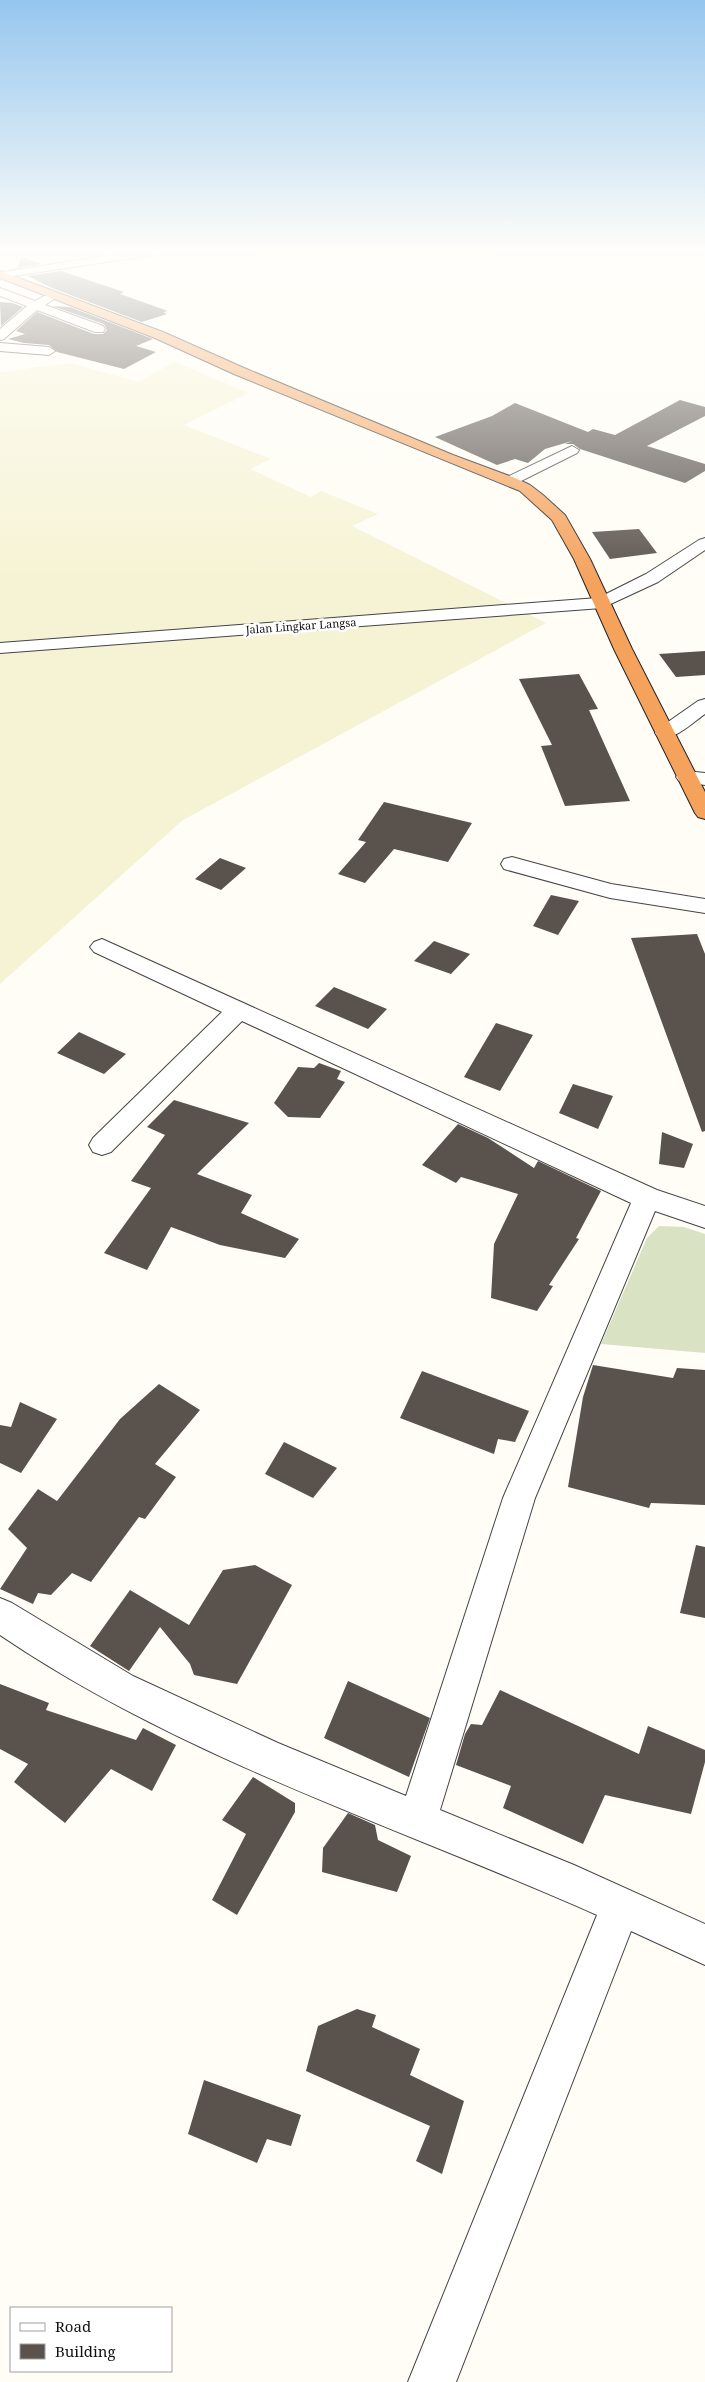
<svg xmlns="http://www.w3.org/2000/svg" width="705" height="2382" font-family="'Noto Serif',serif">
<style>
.farmland{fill:#f6f3d4}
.cemetery{fill:#d9e3c4}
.building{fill:#5a524d}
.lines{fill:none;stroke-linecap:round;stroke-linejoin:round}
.minor-casing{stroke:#444;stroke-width:2}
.highway-casing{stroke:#222;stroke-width:2}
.minor{fill:#fff;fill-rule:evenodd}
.highway{fill:#f5a25d;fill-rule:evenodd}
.labels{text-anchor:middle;stroke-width:5;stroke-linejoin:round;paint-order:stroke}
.far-street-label{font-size:11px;fill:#111;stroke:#fff}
</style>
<rect width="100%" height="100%" fill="#fffdf5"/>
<path class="farmland" d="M 175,362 L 249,393 L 184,425 L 271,459 L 250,469 L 311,497 L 321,491 L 378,514 L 352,526 L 546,623 L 183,820 L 0,984 L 0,372 L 71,363 L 138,382 Z"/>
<path class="cemetery" d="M 659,1226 L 684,1227 L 705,1234 L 705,1353 L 601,1344 L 647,1238 Z"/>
<path class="building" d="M 22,257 L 42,264 L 17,268 Z
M 61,271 L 124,292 L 120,294 L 168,311 L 163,312 L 167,314 L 142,322 L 52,288 L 28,276 Z
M 0,302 L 12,303 L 23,307 L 1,326 Z
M 52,306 L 70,307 L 153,339 L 136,346 L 156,352 L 124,369 L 57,352 L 49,345 L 24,343 L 8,339 L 25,334 L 16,331 L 37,312 L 94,334 L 103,334 L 107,330 L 104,324 Z
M 680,400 L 705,407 L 705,416 L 647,446 L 705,464 L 705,471 L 685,483 L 580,449 L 573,444 L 565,444 L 572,441 L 545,449 L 528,463 L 515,459 L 497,465 L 435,437 L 492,416 L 515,403 L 588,432 L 593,429 L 615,435 Z
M 639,529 L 657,553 L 610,559 L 592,532 Z
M 705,651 L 705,675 L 676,677 L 659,654 Z
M 579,674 L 598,709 L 589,710 L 630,801 L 565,806 L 541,746 L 552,745 L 519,679 Z
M 384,802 L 472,823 L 448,862 L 394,849 L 365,883 L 338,874 L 366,842 L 358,840 Z
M 220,858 L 246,868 L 221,890 L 195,879 Z
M 551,895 L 579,901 L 558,935 L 533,926 Z
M 697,934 L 705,954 L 705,1131 L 702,1132 L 631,938 Z
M 434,941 L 470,954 L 451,974 L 414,961 Z
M 334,987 L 387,1009 L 368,1029 L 315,1006 Z
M 496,1023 L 533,1035 L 500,1091 L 464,1077 Z
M 79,1032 L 126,1054 L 104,1074 L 57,1053 Z
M 319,1063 L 341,1071 L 337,1079 L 345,1082 L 320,1118 L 288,1117 L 274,1103 L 298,1067 L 314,1068 Z
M 573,1084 L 613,1096 L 598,1129 L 559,1113 Z
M 174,1100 L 249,1123 L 197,1174 L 252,1195 L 241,1213 L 299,1239 L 285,1258 L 220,1245 L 171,1227 L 147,1270 L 104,1253 L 151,1188 L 131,1181 L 165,1135 L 147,1127 Z
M 458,1124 L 488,1138 L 534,1168 L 538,1161 L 601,1191 L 576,1238 L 579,1239 L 549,1285 L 553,1286 L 537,1311 L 491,1298 L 494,1244 L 518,1194 L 461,1177 L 456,1183 L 422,1165 Z
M 662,1132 L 693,1144 L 684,1168 L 659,1164 Z
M 593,1365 L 673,1378 L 677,1368 L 705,1370 L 705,1505 L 651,1503 L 649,1508 L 568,1487 L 583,1397 Z
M 422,1371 L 529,1411 L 515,1442 L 498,1439 L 494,1454 L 400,1418 Z
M 159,1384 L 200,1410 L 155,1464 L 176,1477 L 145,1519 L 139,1517 L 91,1582 L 72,1573 L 51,1595 L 38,1593 L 33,1604 L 0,1589 L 27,1548 L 8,1529 L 38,1489 L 57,1501 L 120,1419 Z
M 20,1402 L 57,1419 L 21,1473 L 0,1463 L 0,1425 L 11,1427 Z
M 284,1442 L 337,1468 L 313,1498 L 265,1474 Z
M 696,1545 L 705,1547 L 705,1618 L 680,1613 Z
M 255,1565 L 292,1585 L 237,1684 L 194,1675 L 190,1664 L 160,1627 L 129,1671 L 90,1646 L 130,1590 L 189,1625 L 223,1570 Z
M 348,1681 L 430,1718 L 409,1777 L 324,1738 Z
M 0,1684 L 49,1703 L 46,1710 L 136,1740 L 143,1728 L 176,1745 L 152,1791 L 111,1769 L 65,1823 L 14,1782 L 28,1764 L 0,1749 Z
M 500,1690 L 639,1754 L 648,1726 L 705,1750 L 705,1762 L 691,1814 L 605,1795 L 583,1844 L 503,1808 L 511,1786 L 456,1765 L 465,1734 L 471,1724 L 482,1725 Z
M 253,1777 L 295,1803 L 295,1812 L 237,1915 L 212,1900 L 246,1834 L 222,1820 Z
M 348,1813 L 375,1825 L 378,1840 L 411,1856 L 397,1892 L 322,1872 L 323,1848 Z
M 357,2009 L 376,2015 L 372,2027 L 420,2049 L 410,2075 L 464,2101 L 442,2174 L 416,2161 L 430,2126 L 306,2071 L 318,2026 Z
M 204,2080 L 301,2115 L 291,2146 L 267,2139 L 257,2163 L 188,2134 Z"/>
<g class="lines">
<defs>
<path id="minor" d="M 143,250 L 171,250 L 166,253 L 0,278 L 0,272 L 3,272 Z
M 0,288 L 35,301 L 44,296 L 52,296 L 54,299 L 45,305 L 103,326 L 105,329 L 103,332 L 95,332 L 37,310 L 4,339 L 0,340 L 0,329 L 27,306 L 0,296 Z
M 0,343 L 49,347 L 55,351 L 49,355 L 0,351 Z
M 572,446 L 579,450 L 577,453 L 515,484 L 505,484 L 502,481 L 505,478 Z
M 705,538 L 705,550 L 658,582 L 602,608 L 0,653 L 0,643 L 598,598 L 646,574 L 699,540 Z
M 705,699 L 705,714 C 692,723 675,741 658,737 L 655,733 L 658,729 L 698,701 Z
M 686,771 L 705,773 L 705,785 L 679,781 L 676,777 L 679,773 Z
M 512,857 L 611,884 L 705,899 L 705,913 L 610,898 L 504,869 L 501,864 L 504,859 Z
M 102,939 L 657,1190 L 705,1206 L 705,1228 L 655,1211 L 535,1498 L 440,1810 L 574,1865 L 705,1924 L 705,1965 L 631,1931 L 456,2382 L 408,2382 L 597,1915 C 397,1826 183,1759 0,1635 L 0,1598 L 12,1603 L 133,1676 L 278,1743 L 406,1796 L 503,1498 L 631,1203 L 242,1021 L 111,1152 L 102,1155 L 93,1152 L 89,1145 L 93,1138 L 222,1012 L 94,952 L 90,947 L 94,942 Z"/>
<path id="highway" d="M 0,271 L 163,332 L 244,368 L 453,455 L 515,478 L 530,485 L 543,495 L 565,515 L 590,559 L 632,649 L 705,792 L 705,819 L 698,817 L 695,813 L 614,649 L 574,559 L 552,520 L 520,491 L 234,374 L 155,338 L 0,278 Z"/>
</defs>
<use href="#minor" class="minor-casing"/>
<use href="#highway" class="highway-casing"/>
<use href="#minor" class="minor"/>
<use href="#highway" class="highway"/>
</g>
<linearGradient id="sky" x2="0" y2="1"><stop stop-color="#95c6ee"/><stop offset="0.43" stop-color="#fffefa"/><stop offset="1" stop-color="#fffefa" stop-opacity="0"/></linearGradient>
<rect width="705" height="584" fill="url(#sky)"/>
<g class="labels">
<g class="far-street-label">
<text transform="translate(301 626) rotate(-4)" y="4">Jalan Lingkar Langsa</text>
</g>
</g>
<rect x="10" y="2307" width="162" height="65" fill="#ffffff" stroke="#a0a0a0"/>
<rect x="20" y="2323" width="25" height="8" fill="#ffffff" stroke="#a0a0a0"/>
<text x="55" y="2332" font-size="15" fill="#111111">Road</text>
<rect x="20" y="2344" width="25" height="15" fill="#5a524d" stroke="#a0a0a0"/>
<text x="55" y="2357" font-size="15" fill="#111111">Building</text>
</svg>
